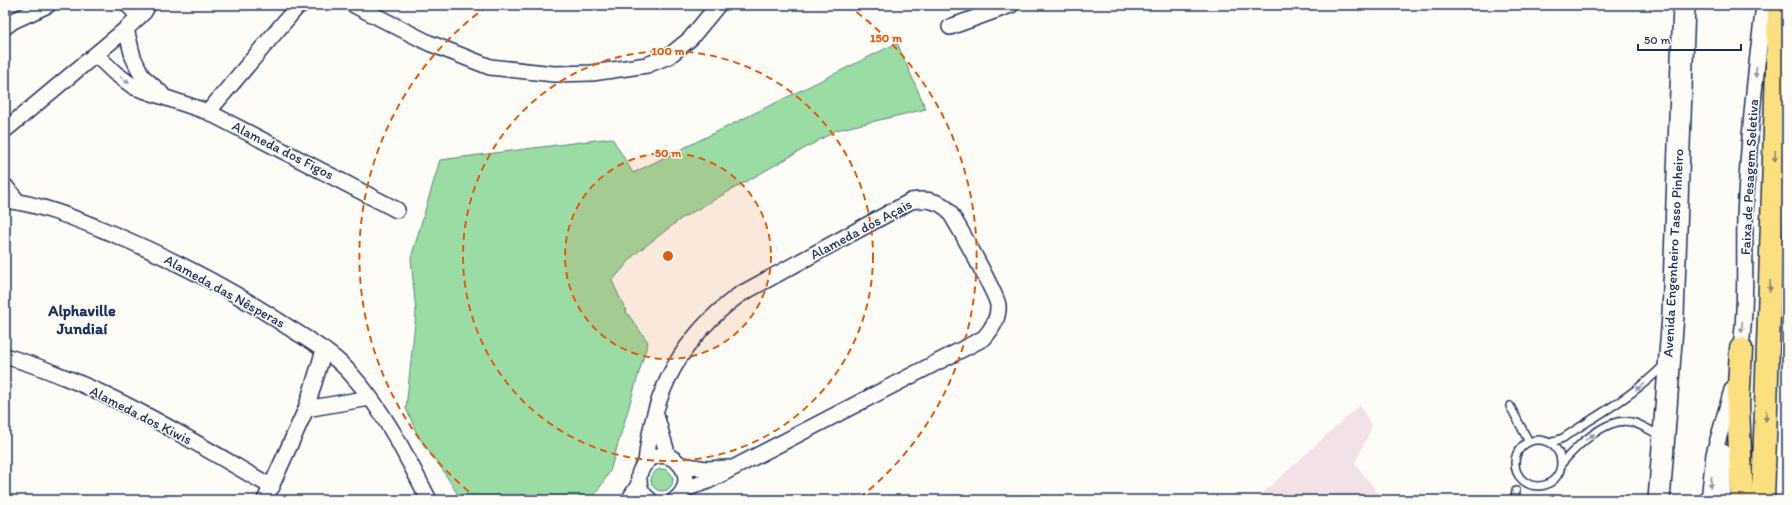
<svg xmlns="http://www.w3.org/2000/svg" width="1792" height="505" font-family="Itim,sans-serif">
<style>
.built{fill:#f2e2e7}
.green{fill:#9bdba4;stroke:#5b8581}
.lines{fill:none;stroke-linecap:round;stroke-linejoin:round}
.lane-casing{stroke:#1b2f5e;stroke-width:10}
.street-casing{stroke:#1b2f5e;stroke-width:18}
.secondary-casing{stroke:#1b2f5e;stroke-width:24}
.highway-casing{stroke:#1b2f5e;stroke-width:25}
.lane{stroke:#fdfcf7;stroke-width:7}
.street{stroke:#fdfcf7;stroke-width:15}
.secondary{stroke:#fdfcf7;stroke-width:21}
.highway{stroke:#fce080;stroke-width:22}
.oneway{fill:#8c96aa}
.oneway2{fill:#8c886f}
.ring{fill:none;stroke:#e8590c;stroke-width:2;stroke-dasharray:7 5}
.labels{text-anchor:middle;stroke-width:3;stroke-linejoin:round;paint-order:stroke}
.street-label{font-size:14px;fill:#1b2f5e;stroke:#fdfcf7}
.quarter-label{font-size:16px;font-weight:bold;fill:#1b2f5e;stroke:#fdfcf7}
.centre{fill:#e8590c;stroke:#fdfcf7;stroke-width:2}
.ring-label{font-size:12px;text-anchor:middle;font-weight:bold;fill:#e8590c;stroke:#fdfcf7;stroke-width:3;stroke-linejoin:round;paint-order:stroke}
</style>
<rect width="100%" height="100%" fill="#fdfcf7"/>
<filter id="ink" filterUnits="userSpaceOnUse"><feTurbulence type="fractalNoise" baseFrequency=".025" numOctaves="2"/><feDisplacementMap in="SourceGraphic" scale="8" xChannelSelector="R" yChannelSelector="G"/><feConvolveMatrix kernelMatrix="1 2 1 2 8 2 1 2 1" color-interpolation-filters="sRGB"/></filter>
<g filter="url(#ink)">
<path class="built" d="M 1360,405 L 1372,427 L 1355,463 L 1383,500 L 1255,500 Z"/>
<path class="green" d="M 897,43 L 926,109 L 837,130 L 682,218 L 635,254 L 612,281 L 627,313 L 648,342 L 610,471 L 592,500 L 461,500 L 444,472 L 418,436 L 406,408 L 416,313 L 411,258 L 440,160 L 612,138 L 633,173 Z
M651 480a11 11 0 1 1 22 0a11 11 0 1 1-22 0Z"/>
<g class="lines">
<defs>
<path id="lane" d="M 1510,406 L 1529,442
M1515 463a23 23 0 1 1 46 0a23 23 0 1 1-46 0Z
M 1550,443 L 1563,438 C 1597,415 1635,395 1664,365
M 1562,463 C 1576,447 1607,416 1631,422 C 1641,424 1652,432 1662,436
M 1515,500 L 1516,491"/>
<path id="street" d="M 128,5 L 139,17
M 354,5 L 429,43 L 490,67 L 554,74 L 592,73 L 647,65 L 669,56 L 690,39 L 718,5
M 5,27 L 13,21 L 48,5
M 950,27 L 1011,5
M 126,29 L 133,57 L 142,76 L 161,93
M 96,55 L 115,73 L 134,87 L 208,112 L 397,210
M 208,112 L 297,7 L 301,5
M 5,130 L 126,29 L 144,12 L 148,5
M 5,186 L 18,202
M 5,200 C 40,204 74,218 106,231 C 169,257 231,289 288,327 C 310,341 334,354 351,374 C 384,410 407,457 429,500
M 5,356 C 21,361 38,366 54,373 C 131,402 201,446 272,487
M 1739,359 C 1747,315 1744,262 1745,217 C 1748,146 1755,75 1764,5
M 306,409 L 370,398
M 656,415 L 668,456
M 1723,452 L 1723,500
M 646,463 C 652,392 682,337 739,295 L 911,201 C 923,199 936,200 946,208 C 952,212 997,296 998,305 C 999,318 993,328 984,338 L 708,481 L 685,489
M 681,465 L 706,469 L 729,468
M 265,500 L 306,409 L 324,350
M 629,500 L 639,484
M 650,500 C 643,495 639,488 639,480 C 638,474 640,470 644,465 C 663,438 706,474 675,500
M 1709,500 L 1714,454 L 1732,390"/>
<path id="secondary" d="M 1659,500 L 1673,315 L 1684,5"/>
<path id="highway" d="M 1741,349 L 1738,406 L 1742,500
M 1763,500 L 1779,5"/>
</defs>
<use href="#lane" class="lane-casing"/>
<use href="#street" class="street-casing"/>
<use href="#secondary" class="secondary-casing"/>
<use href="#highway" class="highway-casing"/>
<use href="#lane" class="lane"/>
<use href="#street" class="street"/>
<use href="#secondary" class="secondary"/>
<use href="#highway" class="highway"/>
</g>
<defs><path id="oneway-solid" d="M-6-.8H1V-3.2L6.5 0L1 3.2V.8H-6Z"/></defs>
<g class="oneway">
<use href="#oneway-solid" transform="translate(1756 72) rotate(95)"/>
<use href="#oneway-solid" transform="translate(125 80) rotate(36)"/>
<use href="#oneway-solid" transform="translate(1742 327) rotate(93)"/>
<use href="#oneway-solid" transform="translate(1640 387) rotate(145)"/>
<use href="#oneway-solid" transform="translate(1590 437) rotate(-34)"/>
<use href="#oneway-solid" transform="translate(1711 482) rotate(96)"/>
</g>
<g class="oneway2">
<use href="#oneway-solid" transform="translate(1775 156) rotate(92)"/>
<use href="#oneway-solid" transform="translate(1770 286) rotate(92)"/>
<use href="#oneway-solid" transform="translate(1766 416) rotate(92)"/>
</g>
</g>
<circle cx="668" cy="256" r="103" fill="#e8590c" fill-opacity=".12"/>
<g class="ring">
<circle cx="668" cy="256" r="103"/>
<circle cx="668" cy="256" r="205"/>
<path d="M478 499A308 308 0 0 1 489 5M847 5A308 308 0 0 1 858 499"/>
</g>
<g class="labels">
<g class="street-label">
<text transform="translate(283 150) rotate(27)" y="5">Alameda dos Figos</text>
<text transform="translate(1749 177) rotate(-87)" y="5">Faixa de Pesagem Seletiva</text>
<text transform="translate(861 229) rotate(-28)" y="5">Alameda dos Açais</text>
<text transform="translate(1673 253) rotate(-87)" y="5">Avenida Engenheiro Tasso Pinheiro</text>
<text transform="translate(225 291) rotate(29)" y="5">Alameda das Nêsperas</text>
<text transform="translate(141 415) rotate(27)" y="5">Alameda dos Kiwis</text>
</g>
<g class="quarter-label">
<text x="82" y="316">Alphaville<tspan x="82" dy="18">Jundiaí</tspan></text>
</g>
</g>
<circle cx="668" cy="256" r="6" class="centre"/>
<g class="ring-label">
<text x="886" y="42">150 m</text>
<text x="668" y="55">100 m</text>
<text x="668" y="157">50 m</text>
</g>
<rect width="1792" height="505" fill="none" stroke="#fdfcf7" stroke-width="20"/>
<rect x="10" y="10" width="1772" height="485" fill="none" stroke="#1b2f5e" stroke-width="1.5" filter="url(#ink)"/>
<path d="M1638 44v6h103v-6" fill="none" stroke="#1b2f5e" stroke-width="2"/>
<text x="1644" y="44" font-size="12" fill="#1b2f5e" stroke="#fdfcf7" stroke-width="3" paint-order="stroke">50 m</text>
</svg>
